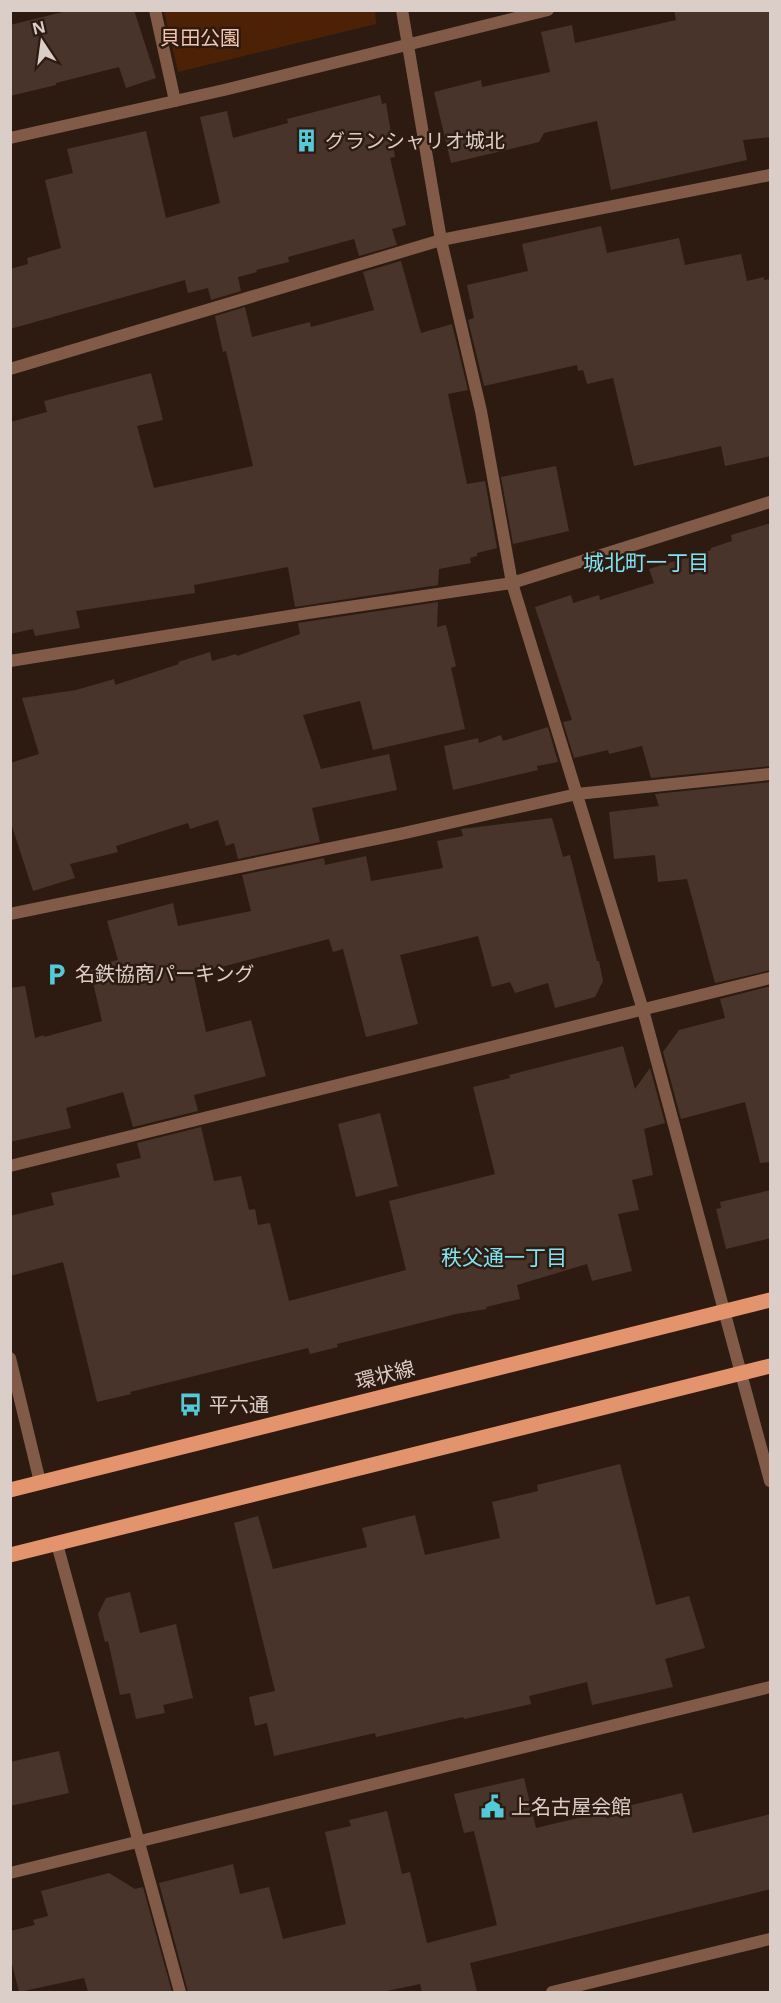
<svg xmlns="http://www.w3.org/2000/svg" width="781" height="2003" font-family="'Open Sans','Noto Sans JP',sans-serif">
<style>
.green{fill:#4d2106}
.building{fill:#48342a}
.lines{fill:none;stroke-linecap:round;stroke-linejoin:round}
.service{stroke:#815b48;stroke-width:12}
.minor{stroke:#815b48;stroke-width:12}
.primary{stroke:#e3946d;stroke-width:15}
.labels{text-anchor:middle;stroke-width:5;stroke-linejoin:round;paint-order:stroke}
.park-label{font-size:20px;fill:#f4c4ad;stroke:#2d1b12}
.poi-label{font-size:20px;fill:#dbcec8;stroke:#2d1b12;text-anchor:start}
.street-label{font-size:20px;fill:#dbcec8;stroke:#2d1b12}
.neighbourhood-label{font-size:21px;fill:#7be5f2;stroke:#2d1b12}
</style>
<rect width="100%" height="100%" fill="#2d1b12"/>
<path class="green" d="M 164,11 L 375,11 L 376,24 L 178,72 Z"/>
<path class="building" d="M 71,10 L 134,10 L 156,78 L 126,88 L 119,67 L 56,83 L 56,85 L 10,96 L 10,25 Z
M 674,10 L 771,10 L 771,137 L 743,140 L 747,160 L 611,190 L 597,121 L 544,133 L 539,142 L 451,163 L 434,92 L 481,80 L 482,87 L 550,72 L 541,32 L 572,25 L 575,43 L 676,20 Z
M 380,95 L 382,104 L 386,103 L 395,157 L 390,158 L 406,225 L 392,229 L 397,245 L 359,256 L 354,239 L 288,257 L 289,262 L 256,270 L 257,272 L 238,277 L 241,291 L 211,300 L 208,288 L 188,293 L 185,280 L 10,329 L 10,269 L 28,264 L 27,258 L 61,248 L 45,180 L 73,173 L 67,149 L 146,131 L 166,218 L 220,203 L 200,117 L 227,111 L 233,138 L 288,123 L 287,119 Z
M 601,226 L 607,253 L 679,238 L 685,265 L 741,254 L 747,281 L 764,277 L 764,280 L 771,279 L 771,456 L 725,466 L 721,446 L 634,466 L 613,378 L 587,384 L 583,370 L 578,371 L 577,365 L 484,386 L 468,320 L 474,318 L 467,285 L 528,271 L 522,244 Z
M 401,261 L 421,333 L 452,324 L 468,390 L 448,394 L 467,484 L 485,481 L 497,548 L 477,553 L 477,556 L 470,558 L 471,563 L 439,569 L 438,585 L 295,607 L 288,567 L 194,585 L 195,593 L 76,611 L 80,628 L 35,636 L 33,629 L 10,634 L 10,422 L 47,412 L 44,401 L 151,373 L 163,420 L 137,426 L 154,488 L 253,466 L 226,351 L 223,352 L 215,316 L 245,307 L 252,337 L 310,322 L 311,327 L 374,310 L 363,272 Z
M 556,466 L 569,531 L 513,544 L 501,477 Z
M 771,523 L 771,766 L 651,778 L 642,746 L 609,754 L 608,750 L 574,758 L 563,722 L 572,720 L 535,607 L 571,595 L 573,603 L 599,595 L 600,600 L 654,583 L 649,569 L 711,550 L 711,548 L 732,541 L 731,535 Z
M 438,602 L 437,627 L 446,625 L 456,666 L 451,668 L 465,729 L 373,750 L 360,701 L 303,715 L 321,769 L 389,754 L 397,790 L 312,808 L 320,842 L 238,859 L 234,843 L 226,846 L 218,820 L 190,829 L 188,823 L 116,846 L 118,852 L 70,864 L 75,878 L 33,891 L 10,820 L 10,763 L 39,754 L 22,698 L 76,690 L 114,679 L 115,685 L 179,664 L 178,662 L 210,652 L 212,661 L 236,654 L 237,656 L 300,634 L 298,623 Z
M 548,727 L 558,762 L 537,766 L 538,770 L 453,790 L 444,746 L 478,738 L 479,743 L 501,735 L 503,741 Z
M 771,782 L 771,970 L 715,983 L 687,879 L 658,882 L 655,855 L 614,859 L 609,812 L 659,806 L 655,794 Z
M 552,818 L 563,857 L 570,855 L 597,961 L 599,961 L 603,981 L 595,997 L 555,1008 L 548,983 L 515,993 L 510,982 L 492,987 L 478,936 L 400,955 L 418,1024 L 366,1037 L 343,949 L 333,952 L 329,939 L 221,967 L 193,972 L 206,1032 L 251,1020 L 266,1076 L 194,1095 L 198,1111 L 133,1127 L 123,1092 L 66,1108 L 71,1128 L 10,1142 L 10,988 L 25,986 L 35,1038 L 44,1035 L 44,1037 L 102,1021 L 90,970 L 106,966 L 105,963 L 118,960 L 107,921 L 173,903 L 178,926 L 251,911 L 242,875 L 324,858 L 325,865 L 366,856 L 371,881 L 443,868 L 437,841 L 463,836 L 461,829 Z
M 771,986 L 771,1162 L 760,1163 L 745,1102 L 681,1119 L 663,1052 L 679,1030 L 725,1018 L 720,999 Z
M 623,1046 L 635,1089 L 650,1068 L 665,1123 L 644,1129 L 653,1175 L 632,1180 L 639,1210 L 618,1214 L 632,1271 L 592,1281 L 587,1264 L 517,1285 L 520,1299 L 486,1307 L 487,1309 L 456,1314 L 337,1344 L 338,1347 L 310,1354 L 308,1348 L 130,1392 L 131,1394 L 97,1402 L 63,1262 L 10,1276 L 10,1216 L 54,1205 L 51,1193 L 120,1177 L 116,1164 L 141,1158 L 137,1143 L 201,1127 L 214,1181 L 241,1176 L 249,1210 L 255,1209 L 258,1225 L 270,1223 L 289,1301 L 406,1270 L 389,1201 L 495,1174 L 473,1087 L 510,1078 L 509,1075 Z
M 380,1113 L 398,1186 L 356,1197 L 338,1124 Z
M 771,1190 L 771,1238 L 726,1249 L 716,1209 L 721,1208 L 720,1202 Z
M 620,1464 L 656,1605 L 689,1596 L 705,1648 L 665,1659 L 673,1687 L 592,1705 L 587,1682 L 529,1696 L 531,1704 L 464,1719 L 463,1717 L 376,1737 L 375,1733 L 274,1756 L 267,1723 L 255,1726 L 249,1697 L 275,1691 L 234,1523 L 258,1516 L 273,1569 L 367,1547 L 362,1528 L 415,1515 L 425,1555 L 500,1538 L 492,1502 L 538,1491 L 537,1485 Z
M 130,1592 L 140,1633 L 176,1624 L 193,1698 L 163,1705 L 165,1713 L 136,1719 L 130,1693 L 120,1695 L 108,1641 L 105,1642 L 98,1614 L 106,1598 Z
M 59,1751 L 69,1793 L 10,1806 L 10,1762 Z
M 524,1778 L 536,1828 L 682,1793 L 693,1833 L 771,1814 L 771,1889 L 470,1963 L 477,1992 L 422,1992 L 420,1984 L 382,1992 L 188,1992 L 159,1883 L 233,1864 L 240,1894 L 269,1887 L 283,1939 L 346,1924 L 325,1832 L 351,1826 L 349,1820 L 387,1811 L 402,1874 L 410,1872 L 427,1943 L 497,1925 L 474,1831 L 464,1833 L 454,1794 Z
M 109,1873 L 135,1889 L 143,1887 L 172,1992 L 88,1992 L 84,1978 L 19,1992 L 10,1956 L 10,1931 L 35,1925 L 33,1920 L 48,1916 L 41,1891 Z"/>
<g class="lines">
<path class="service" d="M 155,10 L 175,101"/>
<path class="minor" d="M 402,10 L 441,240 L 481,411 L 512,583 L 643,1010 L 770,1481
M 10,138 L 224,90 L 548,10
M 10,369 L 441,240 L 770,175
M 10,661 L 308,613 L 512,583 L 770,502
M 10,914 L 400,834 L 577,794 L 770,774
M 10,1166 L 770,978
M 10,1358 L 40,1482
M 57,1544 L 180,1992
M 10,1873 L 770,1687
M 552,1992 L 770,1939"/>
<path class="primary" d="M 10,1490 L 770,1300
M 10,1555 L 770,1366"/>
</g>
<defs>
<symbol id="building-bare" viewBox="-9 -9 18 18"><path d="M-4-6H4V6H1V3H-1V6H-4ZM-2.5-4.3h1.7v1.8h-1.7ZM.8-4.3h1.7v1.8H.8ZM-2.5-1h1.7V.8h-1.7ZM.8-1h1.7V.8H.8Z" fill="#52cbd8" stroke="#2d1b12" stroke-width="2.5" paint-order="stroke"/></symbol>
<symbol id="parking-bare" viewBox="-9 -9 18 18"><path d="M-3.5-5.5H1a3.5 3.5 0 0 1 0 7H-1V5.5H-3.5ZM-1-3.4V-.6H.8a1.4 1.4 0 0 0 0-2.8Z" fill="#52cbd8" stroke="#2d1b12" stroke-width="2.5" paint-order="stroke"/></symbol>
<symbol id="bus-bare" viewBox="-9 -9 18 18"><path d="M-5-6H5V4H4V6H2V4H-2V6H-4V4H-5ZM-3.5-4V0h7V-4ZM-3.5 1.2v1.5H-2V1.2ZM2 1.2v1.5H3.5V1.2Z" fill="#52cbd8" stroke="#2d1b12" stroke-width="2.5" paint-order="stroke"/></symbol>
<symbol id="civic-bare" viewBox="-9 -9 18 18"><path d="M-.6-6.5H3V-4.5H.6V-3L4-1V1h2V6H-6V1h2V-1L-.6-3ZM-1.2 2.5V6h2.4V2.5Z" fill="#52cbd8" stroke="#2d1b12" stroke-width="2.5" paint-order="stroke"/></symbol>
</defs>
<g fill-rule="evenodd">
<use href="#building-bare" x="290" y="124" width="33" height="33"/>
<use href="#parking-bare" x="40" y="958" width="33" height="33"/>
<use href="#bus-bare" x="174" y="1388" width="33" height="33"/>
<use href="#civic-bare" x="476" y="1790" width="33" height="33"/>
</g>
<g class="labels">
<g class="park-label">
<text x="200" y="45">貝田公園</text>
</g>
<g class="poi-label">
<text x="325" y="148">グランシャリオ城北</text>
<text x="75" y="981">名鉄協商パーキング</text>
<text x="209" y="1412">平六通</text>
<text x="511" y="1814">上名古屋会館</text>
</g>
<g class="street-label">
<text transform="translate(385 1375) rotate(-14)" y="7">環状線</text>
</g>
<g class="neighbourhood-label">
<text x="646" y="570">城北町一丁目</text>
<text x="504" y="1265">秩父通一丁目</text>
</g>
</g>
<rect width="781" height="2003" fill="none" stroke="#dbcec8" stroke-width="24"/>
<g transform="translate(42 42) rotate(347)" stroke="#2d1b12" stroke-width="4.5" paint-order="stroke">
<path d="M0-4.5L10 22L0 15L-10 22Z" fill="#dbcec8"/>
<text y="-9" font-size="16" font-weight="bold" text-anchor="middle" fill="#dbcec8">N</text>
</g>
</svg>
